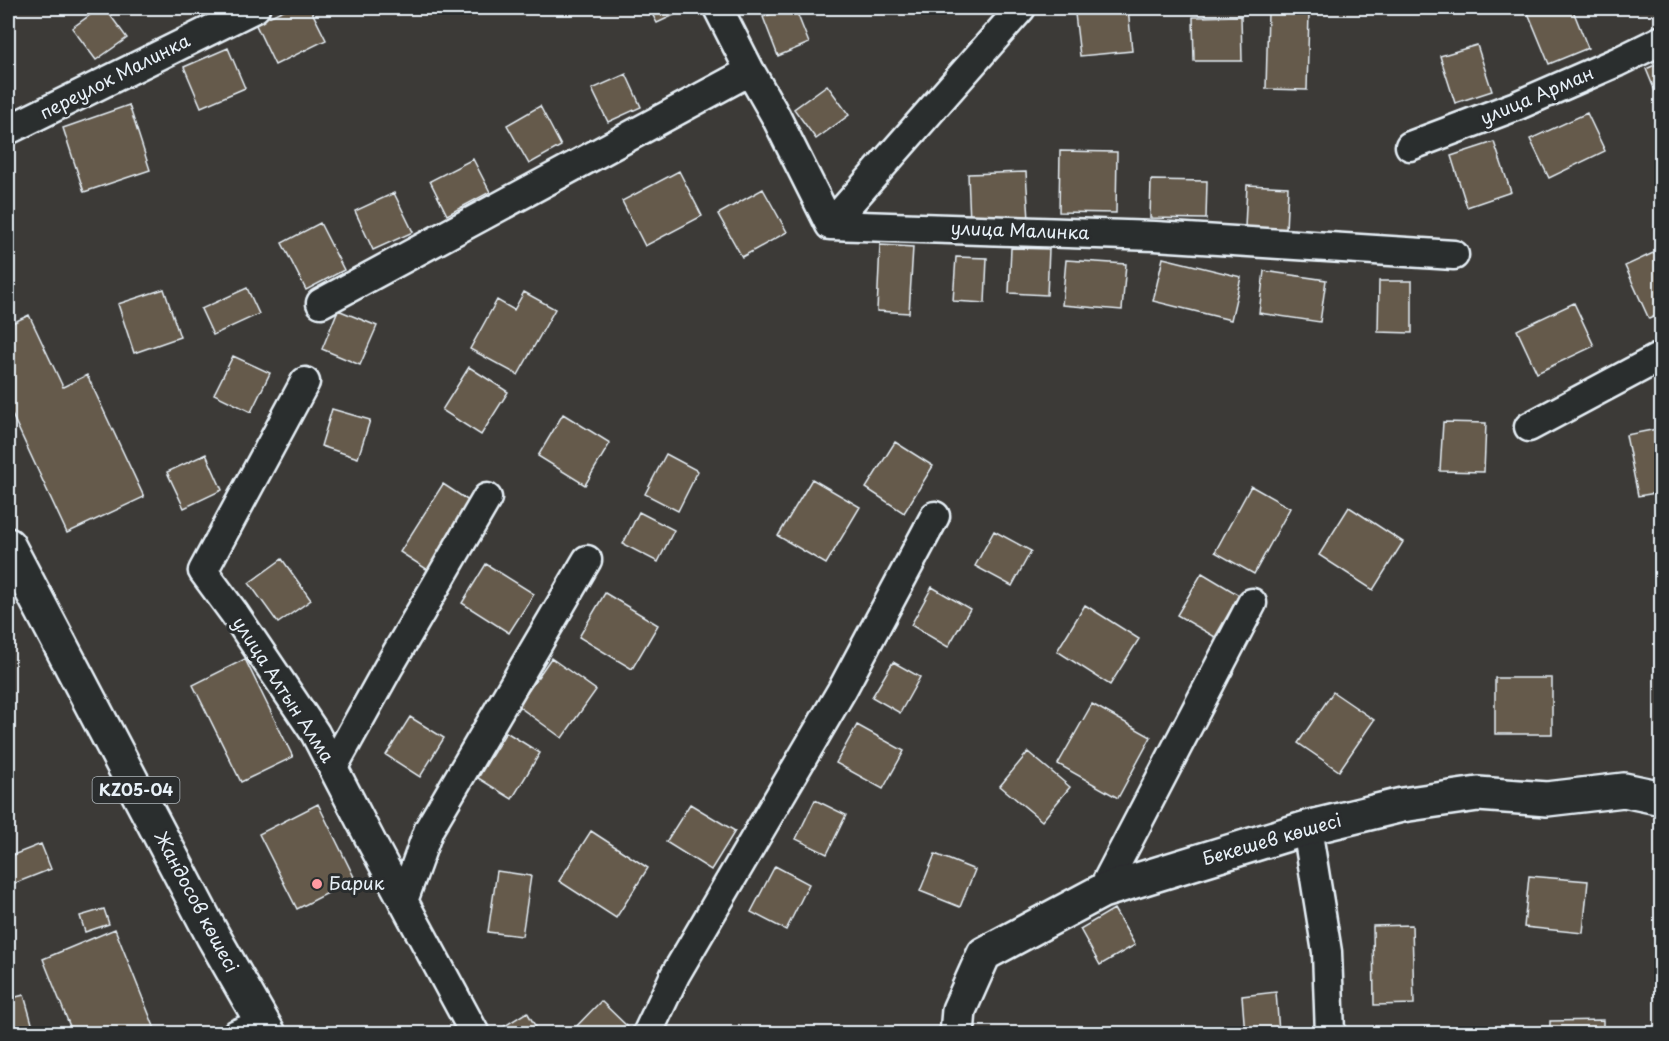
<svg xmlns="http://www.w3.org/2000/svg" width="1669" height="1041" font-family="'Playpen Sans',sans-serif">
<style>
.building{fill:#655a4c;stroke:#e8f1f8;stroke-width:1.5}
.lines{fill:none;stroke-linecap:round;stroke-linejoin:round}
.street-casing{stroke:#e8f1f8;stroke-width:33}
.secondary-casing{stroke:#e8f1f8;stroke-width:38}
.primary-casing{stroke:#e8f1f8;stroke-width:38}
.street{stroke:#2a2d2e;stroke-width:28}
.secondary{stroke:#2a2d2e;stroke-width:33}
.primary{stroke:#2a2d2e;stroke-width:33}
.poi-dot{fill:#ff9aa2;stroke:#2a2d2e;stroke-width:2}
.labels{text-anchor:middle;stroke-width:6;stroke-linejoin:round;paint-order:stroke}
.shield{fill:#2a2d2e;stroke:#afb6bb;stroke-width:1.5}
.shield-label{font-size:16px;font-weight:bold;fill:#e8f1f8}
.street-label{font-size:18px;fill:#e8f1f8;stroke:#2a2d2e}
.poi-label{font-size:18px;fill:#e8f1f8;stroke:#2a2d2e;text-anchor:start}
</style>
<rect width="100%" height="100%" fill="#3c3a37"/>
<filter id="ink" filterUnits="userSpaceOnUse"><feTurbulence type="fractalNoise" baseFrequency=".0167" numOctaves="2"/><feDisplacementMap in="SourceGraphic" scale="12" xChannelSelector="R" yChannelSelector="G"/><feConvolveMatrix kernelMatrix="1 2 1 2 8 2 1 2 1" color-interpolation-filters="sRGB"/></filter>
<g filter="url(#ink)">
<path class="building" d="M 100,8 L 105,8 L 127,38 L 96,60 L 72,28 Z
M 288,8 L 310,8 L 326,40 L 275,65 L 255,23 Z
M 649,8 L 689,8 L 657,23 Z
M 787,8 L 795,8 L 809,43 L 778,56 L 763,17 Z
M 1128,8 L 1132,51 L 1080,56 L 1075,14 Z
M 1526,8 L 1572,8 L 1588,48 L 1549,64 Z
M 1268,12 L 1309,13 L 1307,90 L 1266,89 Z
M 1241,16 L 1242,61 L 1194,61 L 1193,17 Z
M 1477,45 L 1492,91 L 1455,103 L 1440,56 Z
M 228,48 L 245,88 L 201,107 L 184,67 Z
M 1662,62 L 1662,108 L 1646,69 Z
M 626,74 L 641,107 L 608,122 L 592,89 Z
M 827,85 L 849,115 L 816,139 L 794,109 Z
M 129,105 L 150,170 L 84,192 L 63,128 Z
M 540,106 L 561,146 L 529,164 L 507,125 Z
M 1587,113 L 1605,151 L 1549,178 L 1530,139 Z
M 1494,142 L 1511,192 L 1467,207 L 1451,156 Z
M 1060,151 L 1117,152 L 1116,213 L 1059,212 Z
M 473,159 L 490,192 L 447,215 L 430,181 Z
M 679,171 L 702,216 L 645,246 L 622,201 Z
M 1026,172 L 1029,220 L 970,222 L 968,174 Z
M 1151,180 L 1207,181 L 1206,219 L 1150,218 Z
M 1247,185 L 1288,187 L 1286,230 L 1245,228 Z
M 763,189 L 787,232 L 742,257 L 718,214 Z
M 394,193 L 413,232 L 373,250 L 355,211 Z
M 320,223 L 344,270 L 306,290 L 282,243 Z
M 880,245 L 913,247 L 909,313 L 877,311 Z
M 1011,248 L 1049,249 L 1047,295 L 1009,293 Z
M 1662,249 L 1662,313 L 1649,319 L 1625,266 Z
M 956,257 L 987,258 L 985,303 L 953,301 Z
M 1163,258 L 1241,277 L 1231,320 L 1153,301 Z
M 1066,260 L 1126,264 L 1122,310 L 1062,305 Z
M 1264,271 L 1326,280 L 1320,322 L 1259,313 Z
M 1379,281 L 1412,281 L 1412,333 L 1378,332 Z
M 247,288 L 259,314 L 213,335 L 201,309 Z
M 164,289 L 180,337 L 134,353 L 118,304 Z
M 524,292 L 555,309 L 518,375 L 470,349 L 497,300 L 514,310 Z
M 1574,303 L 1594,346 L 1537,373 L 1517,330 Z
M 338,310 L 377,326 L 360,365 L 322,349 Z
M 29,315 L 63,387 L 87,375 L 144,497 L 67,533 L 8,406 L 8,325 Z
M 233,356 L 270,373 L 251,412 L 214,394 Z
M 469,367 L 508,392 L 481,435 L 442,410 Z
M 332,409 L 370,420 L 358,458 L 321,446 Z
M 563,414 L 610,443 L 585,485 L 538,456 Z
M 1443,422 L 1486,423 L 1484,472 L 1440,471 Z
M 1662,428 L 1662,492 L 1638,496 L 1626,435 Z
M 895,442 L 933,466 L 904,513 L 866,488 Z
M 206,454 L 222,490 L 184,508 L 167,472 Z
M 666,454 L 698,471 L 678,511 L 645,494 Z
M 812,479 L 860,507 L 826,564 L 778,536 Z
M 443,484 L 475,505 L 431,572 L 400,552 Z
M 1251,486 L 1290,508 L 1254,574 L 1215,552 Z
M 1349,507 L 1403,542 L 1373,590 L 1319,555 Z
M 639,512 L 674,530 L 658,562 L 623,544 Z
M 994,531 L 1031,551 L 1012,586 L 975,566 Z
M 282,559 L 311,600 L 278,623 L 249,583 Z
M 486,564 L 534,594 L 509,633 L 462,603 Z
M 1202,573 L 1239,595 L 1215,637 L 1177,615 Z
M 932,587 L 970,609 L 948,647 L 911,625 Z
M 605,593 L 658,625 L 632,669 L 579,637 Z
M 1085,605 L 1139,639 L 1110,685 L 1057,651 Z
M 551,658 L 596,690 L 562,738 L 518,706 Z
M 245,659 L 293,757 L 241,782 L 193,685 Z
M 893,662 L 920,677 L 900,713 L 872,697 Z
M 1495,678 L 1552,678 L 1552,734 L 1495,734 Z
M 1333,692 L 1374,720 L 1339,771 L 1298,743 Z
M 1092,704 L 1151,737 L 1118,798 L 1058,764 Z
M 410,717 L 444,738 L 420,777 L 386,755 Z
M 857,725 L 904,751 L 883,789 L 836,763 Z
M 506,732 L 540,753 L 512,799 L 478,778 Z
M 1028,752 L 1070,787 L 1042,821 L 1000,786 Z
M 815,800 L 846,815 L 827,854 L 796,839 Z
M 318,804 L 355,879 L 297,909 L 259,834 Z
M 690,804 L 735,831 L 711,870 L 666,842 Z
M 591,831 L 648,868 L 616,918 L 559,881 Z
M 41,844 L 51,869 L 8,886 L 8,857 Z
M 935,854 L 975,870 L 960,907 L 920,891 Z
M 775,866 L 809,884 L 786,930 L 751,912 Z
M 497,871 L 531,876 L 522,936 L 488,932 Z
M 1529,876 L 1588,881 L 1583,933 L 1524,927 Z
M 104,909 L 109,924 L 85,932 L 80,916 Z
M 1114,909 L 1135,945 L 1100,965 L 1080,929 Z
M 1412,925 L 1414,1004 L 1374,1005 L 1373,926 Z
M 115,929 L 155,1029 L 143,1034 L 73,1034 L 43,959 Z
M 1276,992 L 1279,1032 L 1245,1034 L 1242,996 Z
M 24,995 L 35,1034 L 8,1034 L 8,999 Z
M 601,1001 L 629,1028 L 623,1034 L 569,1034 Z
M 527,1012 L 540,1034 L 492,1034 Z
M 1603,1020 L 1603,1034 L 1550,1034 L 1550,1021 Z"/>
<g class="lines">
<defs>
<path id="street" d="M 718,8 L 750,71 L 775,115 L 830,225 L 1155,236 L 1454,255
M 8,130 L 255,8
M 1410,146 L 1516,106 L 1617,62 L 1662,40
M 830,225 L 1021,8
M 321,303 L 750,71
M 305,382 L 203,571 L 234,613 L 315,733 L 373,845 L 475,1034
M 1529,427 L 1662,356
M 333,767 L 388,668 L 487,498
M 1307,828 L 1327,952 L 1330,1034
M 1102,891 L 1252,603
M 403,901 L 429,829 L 587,560
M 237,1034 L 263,1023
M 647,1034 L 675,975 L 842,690 L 935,516"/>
<path id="secondary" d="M 957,1034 L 959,1010 L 984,954 L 1102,891 L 1307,828 L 1402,805 L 1478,794 L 1547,799 L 1624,790 L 1662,798"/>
<path id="primary" d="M 8,545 L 213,936 L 269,1034"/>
</defs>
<use href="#street" class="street-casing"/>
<use href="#secondary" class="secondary-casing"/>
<use href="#primary" class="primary-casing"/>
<use href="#street" class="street"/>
<use href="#secondary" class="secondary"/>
<use href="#primary" class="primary"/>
</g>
</g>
<circle class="poi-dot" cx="317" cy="884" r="6"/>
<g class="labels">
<rect class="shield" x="92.5" y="777" width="87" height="26" rx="4.5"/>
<g class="shield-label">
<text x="136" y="796">KZ05-04</text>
</g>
<g class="street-label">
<text transform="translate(115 77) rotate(-27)" y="6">переулок Малинка</text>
<text transform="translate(1537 96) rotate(-23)" y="6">улица Арман</text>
<text transform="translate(1020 231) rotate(2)" y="6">улица Малинка</text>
<text transform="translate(283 690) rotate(57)" y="6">улица Алтын Алма</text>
<text transform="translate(1272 840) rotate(-16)" y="6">Бекешев көшесі</text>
<text transform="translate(196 902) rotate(62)" y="6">Жандосов көшесі</text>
</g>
<g class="poi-label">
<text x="329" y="890">Барик</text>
</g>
</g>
<rect width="1669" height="1041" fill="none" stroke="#2a2d2e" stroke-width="30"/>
<rect x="15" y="15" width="1639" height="1011" fill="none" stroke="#e8f1f8" stroke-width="2" filter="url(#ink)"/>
</svg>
